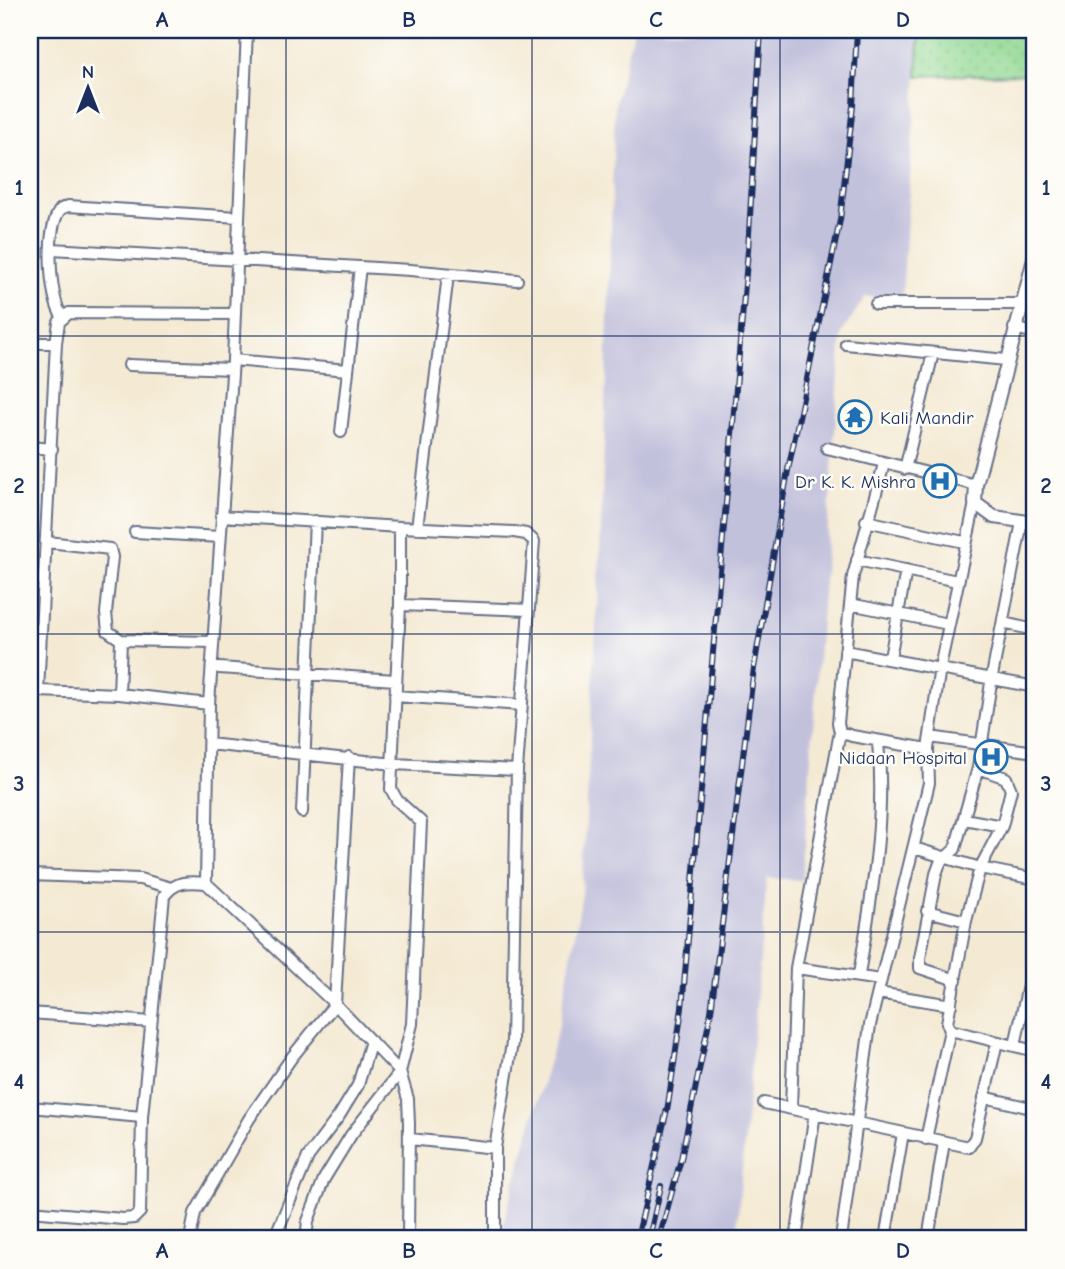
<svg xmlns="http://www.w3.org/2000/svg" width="1065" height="1269" font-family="'Comic Neue',sans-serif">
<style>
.industrial{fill:#c2c1dc}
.park{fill:url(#park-dots);stroke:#568478;stroke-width:2}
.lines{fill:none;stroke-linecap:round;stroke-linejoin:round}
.minor-casing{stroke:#677087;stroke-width:14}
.tertiary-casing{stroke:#677087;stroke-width:16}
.minor{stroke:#fff;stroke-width:10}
.tertiary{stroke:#fff;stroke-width:12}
.rail-casing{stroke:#1b2f5e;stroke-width:6}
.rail{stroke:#fdfcf7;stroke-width:3.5;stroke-dasharray:10;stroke-linecap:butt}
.grid{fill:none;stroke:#1b2f5e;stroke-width:2;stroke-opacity:0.55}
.labels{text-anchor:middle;stroke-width:5;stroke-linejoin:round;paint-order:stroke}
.poi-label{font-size:19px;fill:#1b2f5e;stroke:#fdfcf7;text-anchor:end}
.neatline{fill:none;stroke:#1b2f5e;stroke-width:2.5}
.grid-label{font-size:23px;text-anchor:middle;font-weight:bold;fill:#1b2f5e}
</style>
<defs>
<pattern id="park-dots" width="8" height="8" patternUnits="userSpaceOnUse" patternTransform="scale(1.75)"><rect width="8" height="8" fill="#91d893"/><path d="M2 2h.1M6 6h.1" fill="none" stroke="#7cba81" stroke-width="1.8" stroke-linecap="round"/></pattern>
</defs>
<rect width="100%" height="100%" fill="#fdfcf7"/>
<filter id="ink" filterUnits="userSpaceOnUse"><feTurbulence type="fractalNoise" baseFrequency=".0143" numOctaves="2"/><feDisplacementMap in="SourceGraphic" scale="14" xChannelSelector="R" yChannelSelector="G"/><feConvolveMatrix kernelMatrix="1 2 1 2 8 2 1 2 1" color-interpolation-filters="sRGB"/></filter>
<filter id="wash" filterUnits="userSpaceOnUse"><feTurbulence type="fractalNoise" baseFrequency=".00686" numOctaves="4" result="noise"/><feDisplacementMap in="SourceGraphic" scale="28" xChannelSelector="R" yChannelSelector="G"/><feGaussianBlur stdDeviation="1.57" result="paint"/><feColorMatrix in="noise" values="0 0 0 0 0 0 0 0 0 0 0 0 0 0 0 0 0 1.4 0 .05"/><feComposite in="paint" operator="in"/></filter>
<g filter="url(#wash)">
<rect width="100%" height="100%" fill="#f4ead4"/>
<path class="industrial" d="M 633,30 L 920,30 L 902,297 L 865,297 L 842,333 L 802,880 L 767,878 L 736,1239 L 499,1239 L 559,1025 L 582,894 L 601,531 L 615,105 Z"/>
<path class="park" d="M 920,30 L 1035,30 L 1035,74 L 917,76 Z"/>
</g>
<g filter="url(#ink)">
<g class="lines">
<defs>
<path id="minor" d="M 247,30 L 233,360 L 209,704 L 206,883 L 335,1004 L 400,1072 L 408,1099 L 409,1124 L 408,1239
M 52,249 L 410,270 L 517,280
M 876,304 L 1022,304
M 62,316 C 49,299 45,225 61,209 L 68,206 L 238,217
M 1014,328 L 1035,333
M 30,343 L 56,343
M 846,344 L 1006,360
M 233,360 L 348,370
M 129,365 L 232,369
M 341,432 L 360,267
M 30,447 L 52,449
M 827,448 L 976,485
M 884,464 L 853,576 L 838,723 L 840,732 L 852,736 L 928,749
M 905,469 L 933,353
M 221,516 L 400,527
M 866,521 L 964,542
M 1022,522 L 992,676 L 978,768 L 1006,778 L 1011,790 L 1002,826 L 980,868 L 966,921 L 947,1023 L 950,1030 L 1035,1051
M 417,528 L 448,275
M 135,532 L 220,537
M 48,542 L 110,549 L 112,557 L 106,613 L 108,631 L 121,640
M 857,560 L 957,581
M 850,604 L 948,624
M 400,605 L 529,610
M 1003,623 L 1035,630
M 845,651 L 1035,687
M 890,658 L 906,570
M 219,668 L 395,680
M 119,694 L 121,640 L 213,642
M 395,696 L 522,705
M 209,704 L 119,694 L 38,691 L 56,343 L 59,322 L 69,313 L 234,314
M 930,737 L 1035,752
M 209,744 L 394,764 L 517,770
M 302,812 L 315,521
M 964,819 L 1002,826
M 914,848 L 980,868 L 1035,879
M 30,875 L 140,879 L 171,888
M 927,911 L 966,921
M 796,968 L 881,980
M 859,975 C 871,897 886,822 878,743
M 956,980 L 920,968 L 920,958 L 936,874 L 940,863 L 955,849 L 978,768
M 878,993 L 951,1005
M 30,1013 L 151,1022
M 1015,1045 L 1035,954
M 984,1097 L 1035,1109
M 764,1103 L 969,1147 L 975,1138 L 997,1042
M 30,1107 L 142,1117
M 791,1108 L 796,968 L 840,732
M 410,1139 L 495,1148
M 926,1139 L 950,1030
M 30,1211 L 123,1219 L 134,1218 L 140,1212 L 142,1117 L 164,896 C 175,881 188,881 206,883
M 190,1239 L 195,1213 L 249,1119 L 292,1057 L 335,1004 L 349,757
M 274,1239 L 308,1157 L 339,1116 L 358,1085 L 371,1041
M 306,1239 L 308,1221 L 324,1179 L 351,1135 L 400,1072 L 412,1024 L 421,822 L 397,800 L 391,789 L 400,605 L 400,527 L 514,532 L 526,534 L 534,541 L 517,770 L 512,1043 L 495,1148 L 495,1239
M 796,1239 L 815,1113
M 841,1239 L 870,1025 L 929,783 L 928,749 L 940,667 L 975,503
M 885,1239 L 903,1133
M 928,1239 L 944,1142"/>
<path id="tertiary" d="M 1035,255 L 976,485 L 975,503 L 994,517 L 1035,523"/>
</defs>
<use href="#minor" class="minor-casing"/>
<use href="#tertiary" class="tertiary-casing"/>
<use href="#minor" class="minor"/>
<use href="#tertiary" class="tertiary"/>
<defs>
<path id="rail" d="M 650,1234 L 661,1186
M 637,1239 L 668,1105 L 682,1008 L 748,250 L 761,30
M 659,1239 L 681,1159 L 711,1012 L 754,668 L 788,470 L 840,220 L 853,106 L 857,30"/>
</defs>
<use href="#rail" class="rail-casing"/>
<use href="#rail" class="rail"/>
</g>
</g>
<path class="grid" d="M 286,30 L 286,1239M 532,30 L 532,1239M 780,30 L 780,1239M 30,336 L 1035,336M 30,634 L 1035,634M 30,932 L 1035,932"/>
<defs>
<symbol id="temple-ring" viewBox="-11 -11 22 22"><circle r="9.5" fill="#fdfcf7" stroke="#1f6fb2" stroke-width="1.5"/><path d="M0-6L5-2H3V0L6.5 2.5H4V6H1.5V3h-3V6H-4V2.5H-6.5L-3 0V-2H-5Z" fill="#1f6fb2"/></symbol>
<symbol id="hospital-ring" viewBox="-11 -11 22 22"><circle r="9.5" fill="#fdfcf7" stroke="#1f6fb2" stroke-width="1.5"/><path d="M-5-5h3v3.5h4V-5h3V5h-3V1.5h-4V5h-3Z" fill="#1f6fb2"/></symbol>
</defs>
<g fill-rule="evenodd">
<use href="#temple-ring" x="836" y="398" width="38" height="38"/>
<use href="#hospital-ring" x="921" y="462" width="38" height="38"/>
<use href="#hospital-ring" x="972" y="738" width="38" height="38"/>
</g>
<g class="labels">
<g class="poi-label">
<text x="880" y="424" text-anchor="start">Kali Mandir</text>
<text x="916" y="488">Dr K. K. Mishra</text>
<text x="967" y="764">Nidaan Hospital</text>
</g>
</g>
<rect width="1065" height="1269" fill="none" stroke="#fdfcf7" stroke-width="77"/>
<g transform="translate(88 88)" stroke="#fdfcf7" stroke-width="5" paint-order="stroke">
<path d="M0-5L12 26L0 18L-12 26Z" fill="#1b2f5e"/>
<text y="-10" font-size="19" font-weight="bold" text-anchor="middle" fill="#1b2f5e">N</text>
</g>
<rect x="38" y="38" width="988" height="1192" class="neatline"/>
<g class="grid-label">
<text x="162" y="27">A</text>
<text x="409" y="27">B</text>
<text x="656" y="27">C</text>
<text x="903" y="27">D</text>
<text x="19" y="195">1</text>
<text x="1046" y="195">1</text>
<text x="19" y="493">2</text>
<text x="1046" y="493">2</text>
<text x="19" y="791">3</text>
<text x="1046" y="791">3</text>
<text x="19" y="1089">4</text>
<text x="1046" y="1089">4</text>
<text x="162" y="1258">A</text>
<text x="409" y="1258">B</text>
<text x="656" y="1258">C</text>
<text x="903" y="1258">D</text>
</g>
</svg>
